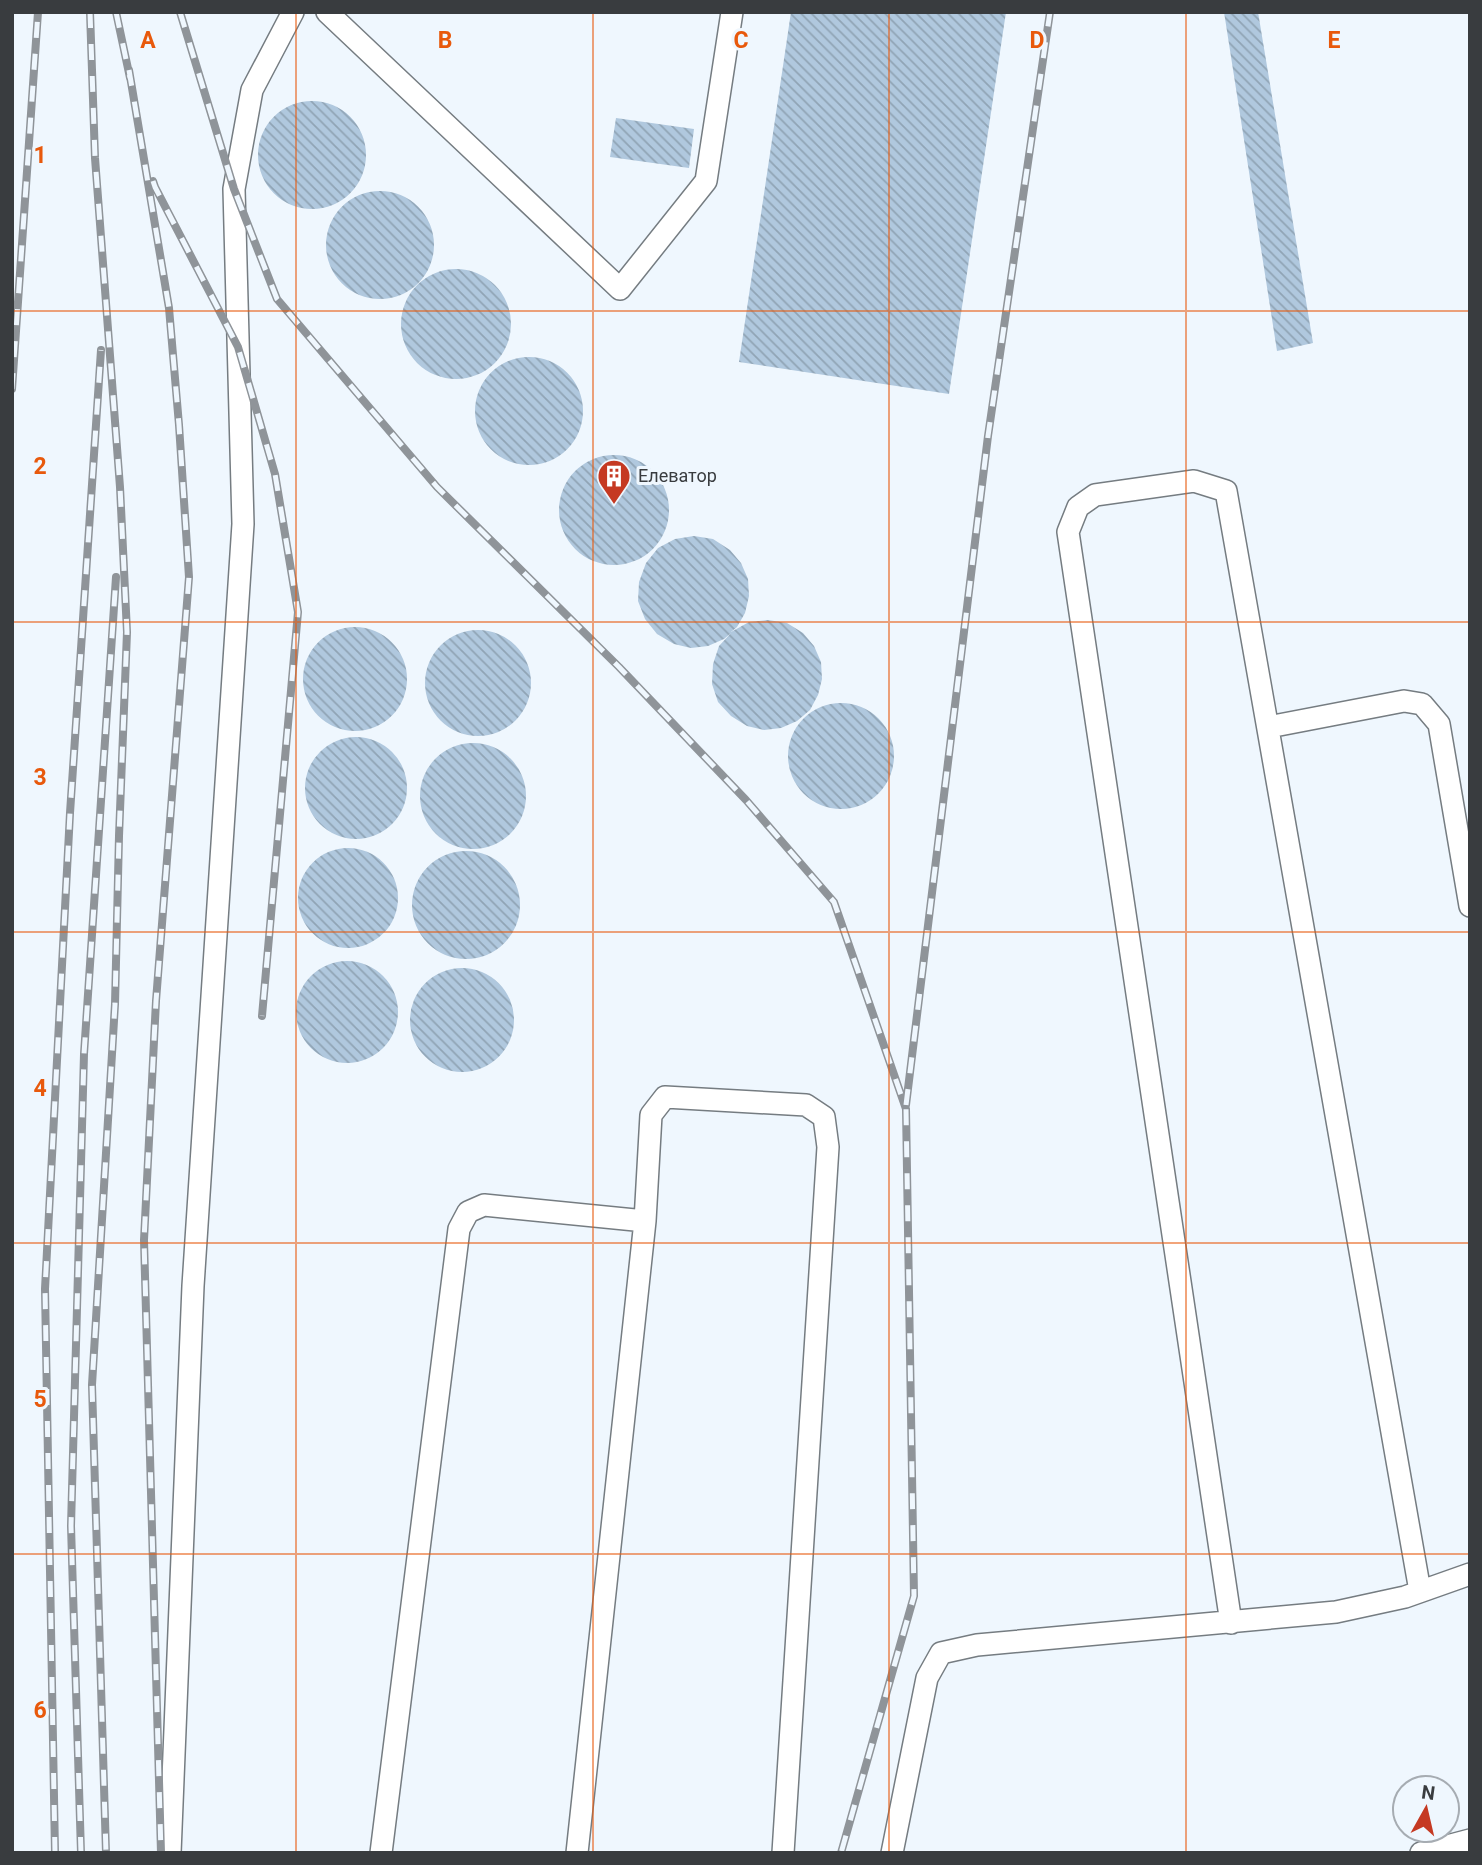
<svg xmlns="http://www.w3.org/2000/svg" width="1482" height="1865" font-family="Roboto,sans-serif">
<style>
.building{fill:url(#building-back-hatch)}
.lines{fill:none;stroke-linecap:round;stroke-linejoin:round}
.service-casing{stroke:#757c81;stroke-width:24}
.service{stroke:#fff;stroke-width:21}
.rail-casing{stroke:#8f9499;stroke-width:8}
.rail{stroke:#eff7fe;stroke-width:5;stroke-dasharray:16;stroke-linecap:butt}
.grid{fill:none;stroke:#e8590c;stroke-width:2;stroke-opacity:0.55}
.labels{text-anchor:middle;stroke-width:6;stroke-linejoin:round;paint-order:stroke}
.poi-label{font-size:18px;fill:#393c3f;stroke:#eff7fe;text-anchor:start}
.grid-label{font-size:23px;text-anchor:middle;font-weight:bold;fill:#e8590c;stroke:#eff7fe;stroke-width:6;stroke-linejoin:round;paint-order:stroke}
</style>
<defs>
<pattern id="building-back-hatch" width="6" height="6" patternUnits="userSpaceOnUse" patternTransform="scale(1.75)"><rect width="6" height="6" fill="#b0c8de"/><path d="M-1 5l2 2M0 0l6 6M5-1l2 2" fill="none" stroke="#90a4b5"/></pattern>
</defs>
<rect width="100%" height="100%" fill="#eff7fe"/>
<path class="building" d="M 791,12 L 1006,12 L 949,394 L 739,362 Z
M 1224,12 L 1258,12 L 1313,343 L 1277,351 Z
M258 155a54 54 0 1 1 108 0a54 54 0 1 1-108 0Z
M 616,118 L 694,129 L 689,168 L 610,157 Z
M326 245a54 54 0 1 1 108 0a54 54 0 1 1-108 0Z
M401 324a55 55 0 1 1 110 0a55 55 0 1 1-110 0Z
M475 411a54 54 0 1 1 108 0a54 54 0 1 1-108 0Z
M559 510a55 55 0 1 1 110 0a55 55 0 1 1-110 0Z
M 694,536 L 713,539 L 730,550 L 741,563 L 748,579 L 749,596 L 745,613 L 737,627 L 731,632 L 749,622 L 768,620 L 787,623 L 803,633 L 814,646 L 821,662 L 822,679 L 818,695 L 810,710 L 797,721 L 781,728 L 764,730 L 747,726 L 731,716 L 718,702 L 712,684 L 713,664 L 719,646 L 731,633 L 724,639 L 708,646 L 691,648 L 674,644 L 657,634 L 645,619 L 638,601 L 639,582 L 646,563 L 658,548 L 675,539 Z
M303 679a52 52 0 1 1 104 0a52 52 0 1 1-104 0Z
M425 683a53 53 0 1 1 106 0a53 53 0 1 1-106 0Z
M788 756a53 53 0 1 1 106 0a53 53 0 1 1-106 0Z
M305 788a51 51 0 1 1 102 0a51 51 0 1 1-102 0Z
M420 796a53 53 0 1 1 106 0a53 53 0 1 1-106 0Z
M298 898a50 50 0 1 1 100 0a50 50 0 1 1-100 0Z
M412 905a54 54 0 1 1 108 0a54 54 0 1 1-108 0Z
M296 1012a51 51 0 1 1 102 0a51 51 0 1 1-102 0Z
M410 1020a52 52 0 1 1 104 0a52 52 0 1 1-104 0Z"/>
<g class="lines">
<defs>
<path id="service" d="M 327,12 L 620,289 L 706,181 L 732,12
M 1269,727 L 1404,701 L 1422,704 L 1439,724 L 1470,906
M 1231,1623 L 1068,532 L 1078,507 L 1095,495 L 1194,481 L 1226,491 L 1420,1591
M 170,1853 L 193,1286 L 243,524 L 234,189 L 252,90 L 293,12
M 381,1853 L 459,1229 L 468,1212 L 484,1205 L 645,1221
M 577,1853 L 645,1221 L 651,1115 L 665,1097 L 806,1105 L 824,1117 L 828,1147 L 783,1853
M 892,1853 L 927,1678 L 941,1653 L 977,1645 L 1336,1612 L 1405,1597 L 1470,1574
M 1421,1853 L 1470,1840"/>
</defs>
<use href="#service" class="service-casing"/>
<use href="#service" class="service"/>
<defs>
<path id="rail" d="M 90,12 L 95,158 L 120,487 L 127,632 L 119,836 L 115,1004 L 92,1385 L 106,1853
M 116,12 L 130,78
M 180,12 L 234,189 L 277,299 L 437,487 L 619,667 L 746,800 L 834,902 L 906,1109 L 914,1596 L 841,1853
M 129,70 L 169,308 L 179,425 L 189,577 L 156,1001 L 144,1240 L 161,1853
M 153,181 L 155,187 L 238,347 L 275,474 L 298,612 L 262,1016
M 12,389 L 38,12
M 906,1105 L 988,436 L 1050,12
M 55,1853 L 45,1289 L 70,813 L 101,350
M 81,1853 L 71,1526 L 84,1054 L 116,577"/>
</defs>
<use href="#rail" class="rail-casing"/>
<use href="#rail" class="rail"/>
</g>
<path class="grid" d="M 296,12 L 296,1853M 593,12 L 593,1853M 889,12 L 889,1853M 1186,12 L 1186,1853M 12,311 L 1470,311M 12,622 L 1470,622M 12,932 L 1470,932M 12,1243 L 1470,1243M 12,1554 L 1470,1554"/>
<defs>
<symbol id="building-pin" viewBox="-11 -11 22 30"><path d="M0 17L-7.5 6A9.5 9.5 0 1 1 7.5 6Z" fill="#c53922" stroke="#eff7fe"/><path d="M-4-6H4V6H1V3H-1V6H-4ZM-2.5-4.3h1.7v1.8h-1.7ZM.8-4.3h1.7v1.8H.8ZM-2.5-1h1.7V.8h-1.7ZM.8-1h1.7V.8H.8Z" fill="#fff"/></symbol>
</defs>
<g fill-rule="evenodd">
<use href="#building-pin" x="595" y="457" width="38" height="52"/>
</g>
<g class="labels">
<g class="poi-label">
<text x="638" y="482">Елеватор</text>
</g>
</g>
<g class="grid-label">
<text x="148" y="48">A</text>
<text x="445" y="48">B</text>
<text x="741" y="48">C</text>
<text x="1037" y="48">D</text>
<text x="1334" y="48">E</text>
<text x="40" y="163">1</text>
<text x="40" y="474">2</text>
<text x="40" y="785">3</text>
<text x="40" y="1096">4</text>
<text x="40" y="1407">5</text>
<text x="40" y="1718">6</text>
</g>
<rect width="1482" height="1865" fill="none" stroke="#393c3f" stroke-width="28"/>
<g transform="translate(1426 1809) rotate(8)"><circle r="33" fill="#eff7fe" stroke="#a6acb2" stroke-width="2"/>
<path d="M0-5L12 26L0 18L-12 26Z" fill="#c53922"/>
<text y="-10" font-size="19" font-weight="bold" text-anchor="middle" fill="#393c3f">N</text>
</g>
</svg>
